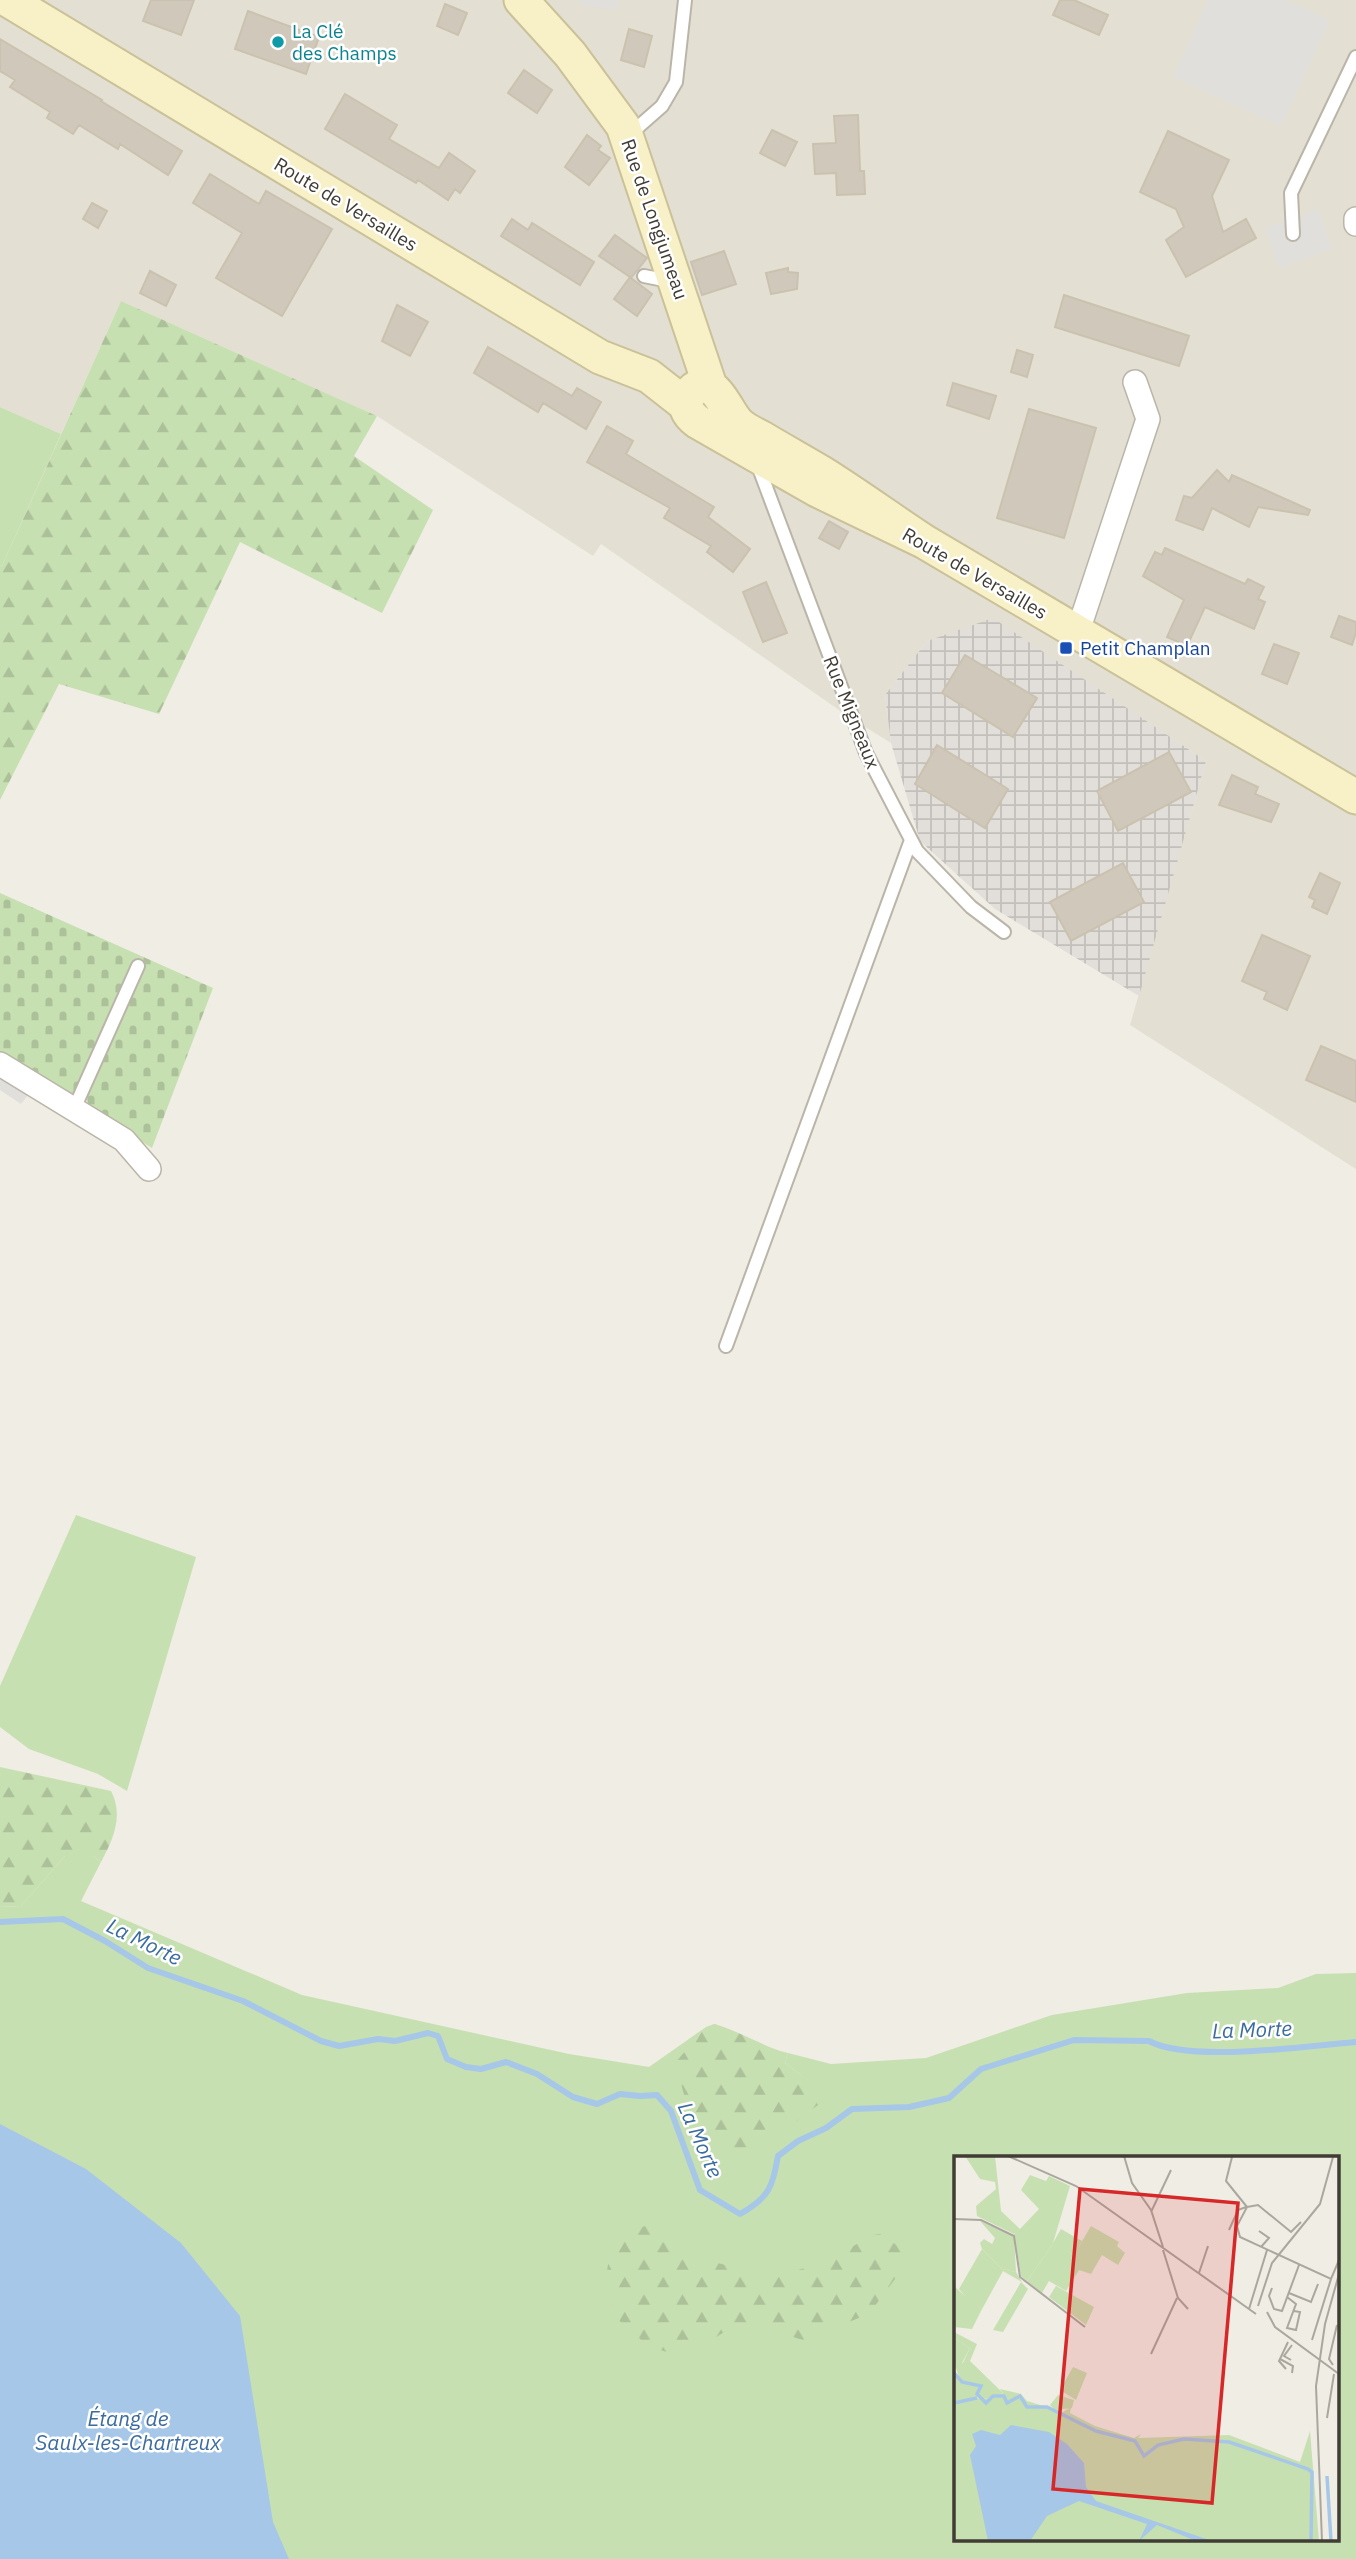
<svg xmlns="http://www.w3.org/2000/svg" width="1356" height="2559" font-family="'IBM Plex Sans',sans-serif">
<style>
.residential{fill:#e3dfd2}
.industrial{fill:url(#industrial-grid)}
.green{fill:#c7e0b1;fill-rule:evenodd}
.forest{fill:url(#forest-firs)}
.cemetery{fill:url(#cemetery-stones)}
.parking{fill:#e1dfdc}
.water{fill:#a6c7e7}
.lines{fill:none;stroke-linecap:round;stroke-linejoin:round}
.stream{stroke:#a6c7e7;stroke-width:6}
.building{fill:#d0c9bb;stroke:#cac2af;stroke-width:2}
.service-casing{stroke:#bab5a8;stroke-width:16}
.minor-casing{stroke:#bab5a8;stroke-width:26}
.secondary-casing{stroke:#cbc198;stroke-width:37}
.service{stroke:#fff;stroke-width:12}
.minor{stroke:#fff;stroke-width:23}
.secondary{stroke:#f8f0c6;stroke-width:33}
.culture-dot{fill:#0f9aa8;stroke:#fff;stroke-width:2.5}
.transit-dot{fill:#1a4fb4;stroke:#fff;stroke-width:2.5}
.labels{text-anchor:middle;stroke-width:5;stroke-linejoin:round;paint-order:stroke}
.culture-label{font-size:19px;fill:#0d838f;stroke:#fff;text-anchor:start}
.street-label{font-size:19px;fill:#413d35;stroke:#fff}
.transit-label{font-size:19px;fill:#164399;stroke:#fff;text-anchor:start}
.water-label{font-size:21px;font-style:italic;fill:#3b6ca0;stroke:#fff}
.inset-river{fill:none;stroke:#a6c7e7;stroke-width:3.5}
.inset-road{fill:none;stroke:#aaa79e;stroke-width:2}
.view{fill:#d62828;fill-opacity:0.15;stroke:#d62828;stroke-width:3.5}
.inset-edge{fill:none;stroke:#413d35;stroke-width:3.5}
</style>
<defs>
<pattern id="industrial-grid" width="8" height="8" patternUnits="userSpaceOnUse" patternTransform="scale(1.75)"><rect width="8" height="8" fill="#e2ded9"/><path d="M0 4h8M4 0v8" fill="none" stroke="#c3bfbb"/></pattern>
<pattern id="forest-firs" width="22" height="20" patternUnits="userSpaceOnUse" patternTransform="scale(1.75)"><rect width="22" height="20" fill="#c7e0b1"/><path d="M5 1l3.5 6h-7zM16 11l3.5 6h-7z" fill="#acc199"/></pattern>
<pattern id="cemetery-stones" width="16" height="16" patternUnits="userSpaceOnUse" patternTransform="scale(1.75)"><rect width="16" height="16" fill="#c7e0b1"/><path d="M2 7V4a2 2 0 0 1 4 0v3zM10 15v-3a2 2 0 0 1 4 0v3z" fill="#acc199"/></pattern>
</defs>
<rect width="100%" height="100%" fill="#f0ede4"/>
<path class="residential" d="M 0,0 L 1356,0 L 1356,1169 L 1130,1025 L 1206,761 L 993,619 L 927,641 L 885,695 L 891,743 L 849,717 L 601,544 L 593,556 L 377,416 L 121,301 L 61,434 L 0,407 Z"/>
<path class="industrial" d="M 993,618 L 1206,761 L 1139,996 L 995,909 L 920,841 L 891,743 L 885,695 L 927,641 Z"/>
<path class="green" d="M 0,407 L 61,434 L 2,566 L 0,565 Z
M 76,1515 L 196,1557 L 127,1791 L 98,1774 L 29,1749 L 0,1727 L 0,1686 Z
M 65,1856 L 93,1856 L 101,1862 L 81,1901 L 302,1995 L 569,2054 L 649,2067 L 706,2027 L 676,2064 L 801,2075 L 785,2063 L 788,2053 L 831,2064 L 926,2058 L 1052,2015 L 1187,1993 L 1278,1988 L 1316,1974 L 1356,1973 L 1356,2559 L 0,2559 L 0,1907 L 21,1906 ZM 955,2158 L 1337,2158 L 1337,2540 L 955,2540 Z"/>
<path class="forest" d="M 121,301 L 377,416 L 354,456 L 433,510 L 382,613 L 240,542 L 159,714 L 59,684 L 0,800 L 0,565 L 2,566 Z
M 0,1767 L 111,1791 C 124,1815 113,1840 101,1862 L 93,1856 L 65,1856 L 21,1906 L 0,1907 Z
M 714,2024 C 740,2031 761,2046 788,2053 L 785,2063 L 801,2075 L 818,2105 L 769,2142 L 730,2156 L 706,2151 L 691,2119 L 675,2063 L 706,2027 Z
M 645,2226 L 694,2257 L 773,2277 L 826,2262 L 872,2235 L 881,2234 L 912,2256 L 869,2314 L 803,2340 L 764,2328 L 729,2329 L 699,2348 L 672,2354 L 647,2345 L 615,2317 L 605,2282 L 612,2242 L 628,2231 Z"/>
<path class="cemetery" d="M 0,893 L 213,988 L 152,1148 L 88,1108 L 87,1098 L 81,1094 L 71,1093 L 69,1097 L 0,1053 Z"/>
<path class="parking" d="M 576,0 L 619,0 L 617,10 L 584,6 Z
M 1208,0 L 1286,0 L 1330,20 L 1281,126 L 1173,77 Z
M 1318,209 L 1332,249 L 1279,268 L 1265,228 Z
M 0,1071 L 31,1091 L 21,1104 L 0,1090 Z"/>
<path class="water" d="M 0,2124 L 86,2169 L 181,2243 L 240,2316 L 273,2522 L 289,2559 L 0,2559 Z"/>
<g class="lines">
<path class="stream" d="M 0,1922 L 63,1919 L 105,1941 L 148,1968 L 243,2001 L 321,2041 L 339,2046 L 378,2039 L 395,2041 L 428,2033 L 438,2036 L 447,2059 L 466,2067 L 481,2069 L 506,2062 L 537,2074 L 573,2097 L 597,2104 L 620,2094 L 640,2096 L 657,2095 L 671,2111 L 700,2190 L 740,2214 C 770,2197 772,2187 778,2156 L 798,2141 L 826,2128 L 852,2109 L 909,2107 L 949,2098 L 981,2069 L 1074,2040 L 1149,2041 C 1190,2063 1307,2046 1356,2042"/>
</g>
<path class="building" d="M 151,0 L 194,0 L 181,35 L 143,21 Z
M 1060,0 L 1074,0 L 1108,15 L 1099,35 L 1053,15 Z
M 445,4 L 467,13 L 458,35 L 437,26 Z
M 248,11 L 319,37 L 306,74 L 235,49 Z
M 629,29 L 652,36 L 644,67 L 621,60 Z
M 0,39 L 102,100 L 101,101 L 182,151 L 168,175 L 120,144 L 118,149 L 79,125 L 73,134 L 47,118 L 50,112 L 10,87 L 15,80 L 0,71 Z
M 524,70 L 552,90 L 537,113 L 508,93 Z
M 345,94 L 397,125 L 389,139 L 439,168 L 449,153 L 475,171 L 460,193 L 455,189 L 448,200 L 418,180 L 416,183 L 325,129 Z
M 858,115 L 860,171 L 864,171 L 865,194 L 837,195 L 836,173 L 815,174 L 813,144 L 836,143 L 834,116 Z
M 772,130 L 797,142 L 785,166 L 760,153 Z
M 1168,131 L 1229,160 L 1212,196 L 1223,232 L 1246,219 L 1256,238 L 1186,277 L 1166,240 L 1184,227 L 1176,209 L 1140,192 Z
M 587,135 L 601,146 L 598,150 L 610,158 L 589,185 L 565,167 Z
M 210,174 L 259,204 L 266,191 L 332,229 L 282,316 L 216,278 L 242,233 L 193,203 Z
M 92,203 L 107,211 L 98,228 L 83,219 Z
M 512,219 L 528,230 L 532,223 L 594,262 L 580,285 L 501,236 Z
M 615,235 L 647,258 L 631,278 L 652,294 L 637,316 L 614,299 L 630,277 L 599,256 Z
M 724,251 L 736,284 L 702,295 L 691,262 Z
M 788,268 L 788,272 L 798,273 L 797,289 L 771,294 L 766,273 Z
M 150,271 L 176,285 L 166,306 L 140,293 Z
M 1064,295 L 1189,336 L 1179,366 L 1055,327 Z
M 397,305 L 428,322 L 410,356 L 382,341 Z
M 488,347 L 572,396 L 577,388 L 601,402 L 586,429 L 543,403 L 538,412 L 474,373 Z
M 1017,350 L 1033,355 L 1027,377 L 1011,372 Z
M 953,383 L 996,396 L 989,419 L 947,405 Z
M 1029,409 L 1096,428 L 1064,538 L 997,518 Z
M 607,426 L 633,441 L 626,454 L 714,507 L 708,517 L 750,549 L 733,572 L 707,552 L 711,546 L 664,518 L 670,508 L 587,462 Z
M 1217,470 L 1229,482 L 1232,475 L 1310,510 L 1308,515 L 1258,507 L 1249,527 L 1212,508 L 1203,530 L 1176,520 L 1184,496 L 1192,498 Z
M 829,521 L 848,532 L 839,549 L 819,538 Z
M 1165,548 L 1245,584 L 1248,579 L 1264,587 L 1258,599 L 1265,602 L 1254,629 L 1205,607 L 1187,646 L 1167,637 L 1184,600 L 1143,576 L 1155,552 L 1162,555 Z
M 766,582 L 787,633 L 763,642 L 743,592 Z
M 1339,616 L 1356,622 L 1356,632 L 1352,645 L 1331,637 Z
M 1274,644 L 1299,653 L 1287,684 L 1262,674 Z
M 965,655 L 1037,698 L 1013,737 L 942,693 Z
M 937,745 L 1008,789 L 985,828 L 915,784 Z
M 1169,752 L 1191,792 L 1118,831 L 1097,791 Z
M 1232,775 L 1258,787 L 1255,794 L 1279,804 L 1271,822 L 1219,805 Z
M 1123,863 L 1144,902 L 1071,941 L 1050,902 Z
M 1320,873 L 1340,883 L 1327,914 L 1312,907 L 1315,900 L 1309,897 Z
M 1262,935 L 1310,956 L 1287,1010 L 1264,999 L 1267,992 L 1242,981 Z
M 1321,1046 L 1356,1061 L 1356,1102 L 1306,1080 Z"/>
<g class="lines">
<defs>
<path id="service" d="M 629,135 L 662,106 L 676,82 L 685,0
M 1293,234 L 1291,193 L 1356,57
M 644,276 L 664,280 L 671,277
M 757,463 L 866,753 L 917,851 L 971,907 L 1004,932
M 74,1109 L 138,966
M 726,1346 L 911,840"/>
<path id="minor" d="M 1356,219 L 1356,224
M 1074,631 L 1083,616 L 1148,419 L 1135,382
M 0,1064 L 124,1140 L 149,1169"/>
<path id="secondary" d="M 8,0 L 600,357 L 649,376 L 686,405
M 521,0 L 570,54 L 623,126 L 710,386
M 925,542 C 890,519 857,495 822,473 C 802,461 782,450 762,438 C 755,434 745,430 739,424 C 726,413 714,368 691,392 C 680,403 688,415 698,422 L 817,490 L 925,542 L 1356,797"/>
</defs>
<use href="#service" class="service-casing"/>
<use href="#minor" class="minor-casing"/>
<use href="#secondary" class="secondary-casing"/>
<use href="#service" class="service"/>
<use href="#minor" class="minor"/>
<use href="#secondary" class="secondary"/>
</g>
<circle class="culture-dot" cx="278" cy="42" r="7"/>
<rect class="transit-dot" x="1059" y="641" width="14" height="14" rx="3.5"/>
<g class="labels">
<g class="culture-label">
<text x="292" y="38">La Clé<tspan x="292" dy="22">des Champs</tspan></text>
</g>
<g class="street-label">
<text transform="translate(346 204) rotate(31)" y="7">Route de Versailles</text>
<text transform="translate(655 219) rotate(71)" y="7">Rue de Longjumeau</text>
<text transform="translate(975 573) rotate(30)" y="7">Route de Versailles</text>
<text transform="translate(852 712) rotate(68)" y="7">Rue Migneaux</text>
</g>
<g class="transit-label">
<text x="1080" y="655">Petit Champlan</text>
</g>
<g class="water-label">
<text transform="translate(144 1942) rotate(26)" y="7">La Morte</text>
<text transform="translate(1252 2030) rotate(-2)" y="7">La Morte</text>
<text transform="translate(700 2140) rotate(66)" y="7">La Morte</text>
<text x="128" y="2426">Étang de<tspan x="128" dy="24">Saulx-les-Chartreux</tspan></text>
</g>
</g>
<g transform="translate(954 2156)">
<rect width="385" height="385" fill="#f0ede4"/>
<path d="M 66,73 L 99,87 L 107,73 L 128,85 L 120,99 L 99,88 L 73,125 L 67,120 L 60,78 ZM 28,93 L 48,113 L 62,116 L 68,126 L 49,115 L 27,155 L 21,153 L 5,133 ZM 0,182 L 16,192 L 7,209 L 0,206 ZM 119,211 L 133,217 L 122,244 L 106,234 ZM 0,215 L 21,242 L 32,243 L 49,237 L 46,233 L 67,238 L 73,245 L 109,256 L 117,251 L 116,257 L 141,270 L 180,282 L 187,278 L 184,282 L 275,279 L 346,306 L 356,275 L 365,385 L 0,385 Z" fill="#c7e0b1"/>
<path d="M 11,0 L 41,0 L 47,55 L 66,73 L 85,53 L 67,34 L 76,19 L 92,25 L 95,20 L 116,30 L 99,87 L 120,99 L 137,70 L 165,86 L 163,90 L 171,97 L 164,109 L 148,99 L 137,118 L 125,114 L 112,135 L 95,125 L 88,137 L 73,125 L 99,88 L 77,87 L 66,74 L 60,78 L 23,60 L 22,50 L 42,33 L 41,26 L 26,23 ZM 26,65 L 60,80 L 62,116 L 48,113 L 28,93 L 26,87 L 30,83 L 38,88 L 41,82 ZM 67,126 L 74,133 L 49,176 L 39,174 ZM 0,130 L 27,155 L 18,173 L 0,171 ZM 0,176 L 23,188 L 16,205 L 49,237 L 32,243 L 11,239 L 0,206 L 9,207 L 16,192 L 0,182 ZM 104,239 L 120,244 L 118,252 L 101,254 L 96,249 ZM 178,300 L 193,308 L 209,307 L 204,313 L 180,316 L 173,306 Z" fill="#c7e0b1"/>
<path d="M 102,130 L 140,151 L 132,169 L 95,141 Z" fill="#c7e0b1"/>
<path d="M 57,269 L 95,276 L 113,288 L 130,307 L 132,331 L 142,345 L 258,385 L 242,385 L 203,369 L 185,385 L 193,368 L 125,345 L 93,360 L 76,385 L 34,385 L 16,299 L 22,290 L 18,278 L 27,274 L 46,279 Z" fill="#a6c7e7"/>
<path class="inset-river" d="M 0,217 L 8,226 L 27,230 L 23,238 L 32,247 L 39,240 L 50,240 L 53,247 L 66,240 L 73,251 L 93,251 L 142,275 L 181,285 L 190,300 L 204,289 L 230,283 L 275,286 L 354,313 L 358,316 L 357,385M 0,247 L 23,242M 373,320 L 377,385"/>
<path class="inset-road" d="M 54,0 L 122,30 L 302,158M 170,0 L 178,27 L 197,54 L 209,91M 278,1 L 272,25 L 293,51M 293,51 L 283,70 L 286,81 L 377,123 L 385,104M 293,51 L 304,49 L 337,76 L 347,66M 197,56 L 217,14M 0,63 L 27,64 L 60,80 L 66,121 L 131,171M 275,74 L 284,54 L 292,51M 305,75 L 315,82 L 307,91M 209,94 L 224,142 L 234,153M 245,117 L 254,90M 318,132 L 315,140 L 320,153 L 328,155 L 345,109M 335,137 L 357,146 L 364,128M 333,141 L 342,148 L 333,172 L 342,174 L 346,156 L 340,155M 304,150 L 318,107 L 366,48 L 379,1M 295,153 L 313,94M 313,156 L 321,171 L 385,218M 358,184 L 377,123M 197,198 L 223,142M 326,203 L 339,210 L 338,217M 337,204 L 330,200 L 338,189M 379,209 L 375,203 L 383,169M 332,213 L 325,205 L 334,186M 373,262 L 380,218M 368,385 L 362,230 L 371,168 L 385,118"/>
<path class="view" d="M 126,33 L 284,47 L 258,347 L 99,333 Z"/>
<rect width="385" height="385" class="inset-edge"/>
</g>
</svg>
